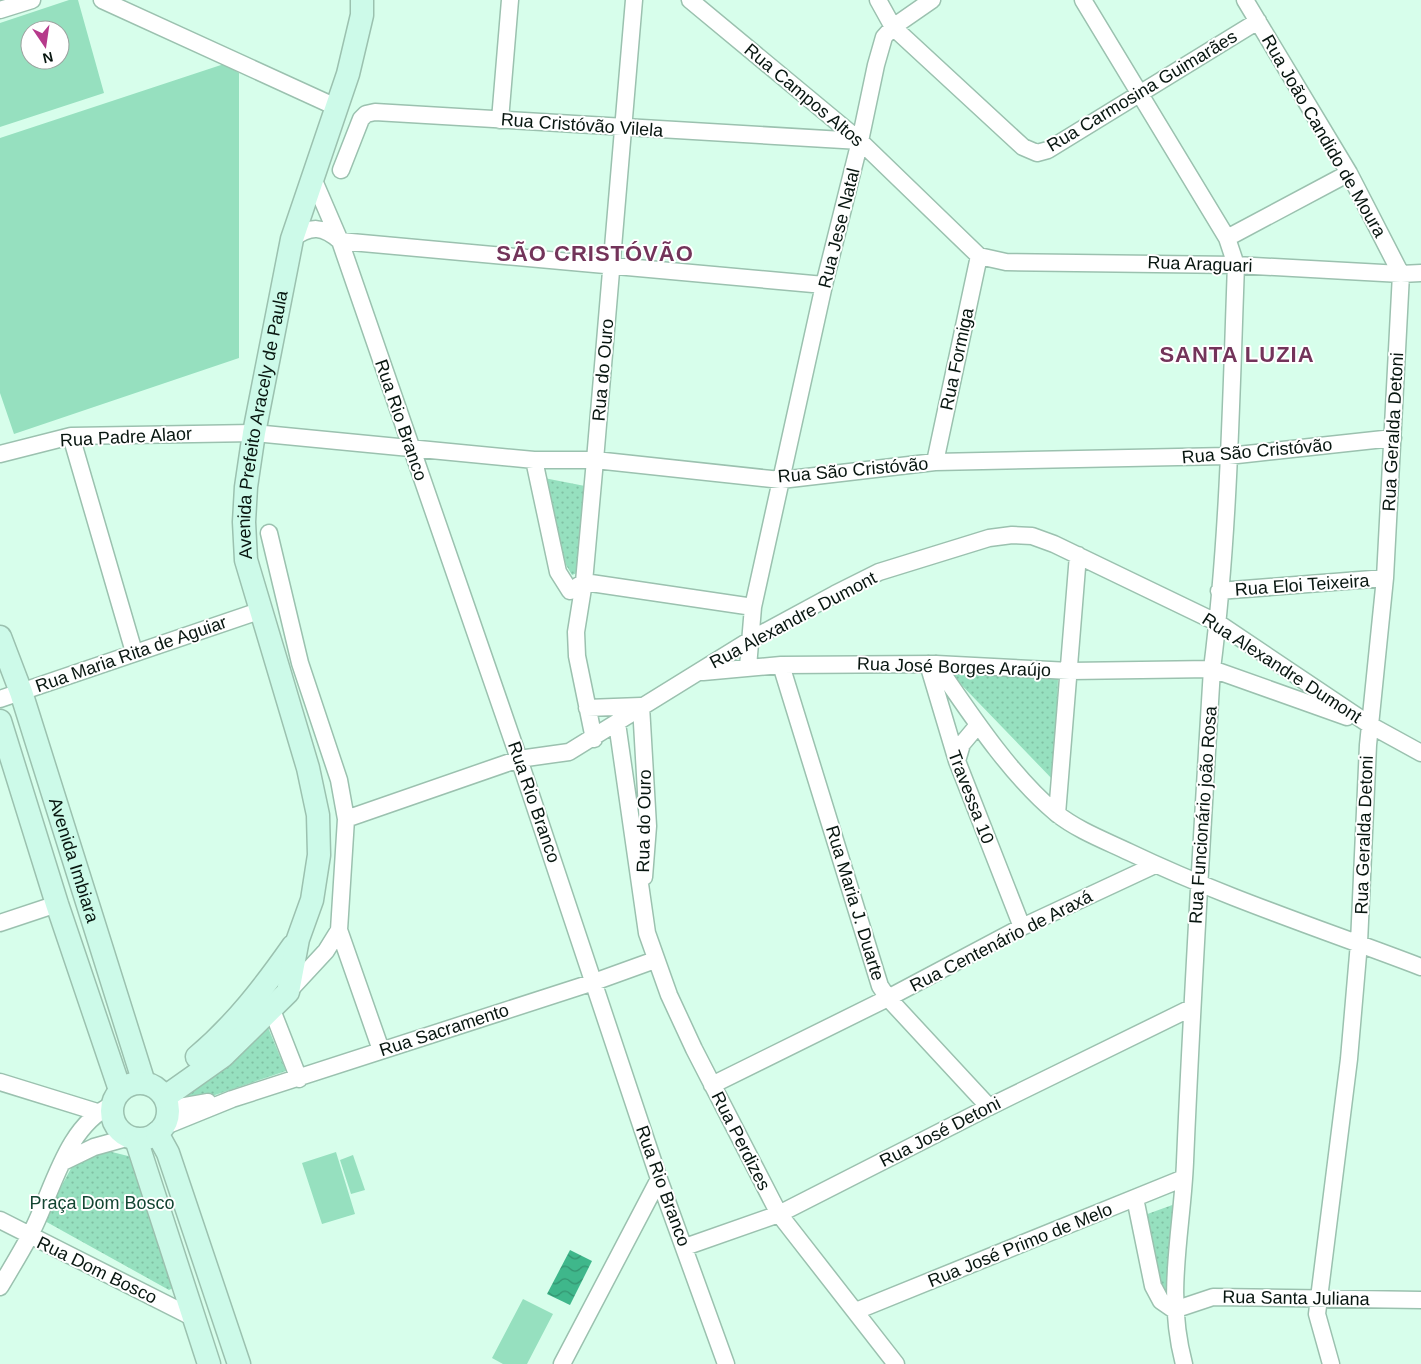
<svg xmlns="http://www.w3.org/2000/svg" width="1421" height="1364" font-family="Helvetica,sans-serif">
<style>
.grass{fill:url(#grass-dots)}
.pitch{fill:#96e0bf;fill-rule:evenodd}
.water{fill:url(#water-waves)}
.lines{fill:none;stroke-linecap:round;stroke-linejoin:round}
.street-casing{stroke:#9bc1af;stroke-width:19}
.secondary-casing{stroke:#9bc1af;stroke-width:25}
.street{stroke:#fff;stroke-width:16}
.secondary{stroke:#cdfae9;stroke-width:22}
.labels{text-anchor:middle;stroke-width:4;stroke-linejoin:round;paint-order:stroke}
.street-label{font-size:18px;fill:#081610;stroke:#fff}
.park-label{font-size:18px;fill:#134532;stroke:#fff}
.district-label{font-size:22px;font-weight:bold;letter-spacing:1px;fill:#73345a;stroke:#fff}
</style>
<defs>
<pattern id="grass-dots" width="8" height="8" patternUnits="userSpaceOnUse" patternTransform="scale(1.25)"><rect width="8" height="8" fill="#96e0bf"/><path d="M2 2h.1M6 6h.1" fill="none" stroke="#80bfa3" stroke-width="1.8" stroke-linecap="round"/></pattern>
<pattern id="water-waves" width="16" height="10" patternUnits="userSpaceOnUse" patternTransform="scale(1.25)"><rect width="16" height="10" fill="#3fb78b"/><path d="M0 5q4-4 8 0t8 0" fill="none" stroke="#339470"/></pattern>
</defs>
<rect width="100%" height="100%" fill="#d7feeb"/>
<path class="grass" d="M 544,478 L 585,486 L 577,573 L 572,575 L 566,565 Z
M 949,672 L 1058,678 L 1055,782 Z
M 267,1025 L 286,1071 L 209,1097 L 181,1099 Z
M 108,1151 L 132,1157 L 177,1286 L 169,1290 L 43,1220 L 75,1161 Z
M 1175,1204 L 1168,1301 L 1159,1291 L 1142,1216 Z"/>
<path class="pitch" d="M 69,0 L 78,0 L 104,93 L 0,127 L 0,23 ZM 30,30 L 60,30 L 60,60 L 30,60 Z
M 224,64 L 239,73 L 239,358 L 14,434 L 0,393 L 0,138 Z
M 336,1152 L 355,1214 L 322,1224 L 302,1163 Z
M 353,1155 L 365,1190 L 351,1194 L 340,1160 Z
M 523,1299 L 553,1314 L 527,1364 L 503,1364 L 492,1358 Z"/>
<path class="water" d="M 570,1250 L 592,1261 L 570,1305 L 547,1294 Z"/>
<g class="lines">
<defs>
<path id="street" d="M 102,0 L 336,107
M 690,0 L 860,141 L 979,256
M 878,0 L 893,27 L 1023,147 L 1037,153 L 1048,150 L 1258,21
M 1083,0 L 1227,238 L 1236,265 C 1231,399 1229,535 1212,669 C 1202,833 1192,997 1185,1162 C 1182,1233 1165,1293 1184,1364
M 1245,0 L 1349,173 L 1401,274 L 1385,578 L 1368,745 L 1359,943 L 1349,1059 L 1317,1314 L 1331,1364
M 0,10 L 32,0
M 500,120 L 510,0
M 341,170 L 361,119 L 366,114 L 375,112 L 860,141
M 312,176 L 340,241 L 519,759 L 659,1179 L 726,1364
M 1227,238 L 1349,173
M 292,239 C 311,225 323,226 340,241
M 340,241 L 824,285
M 979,256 L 1006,262 L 1236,265 L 1401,274 L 1421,273
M 71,436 L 134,652
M 0,454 L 71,436 L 254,433 L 534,460 L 595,460 L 781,480 L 935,462 L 1228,456 L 1393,438
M 534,460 L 558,572 L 570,591 L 584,582 L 753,607
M 935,462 L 979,256
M 269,533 L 300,663 L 339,780 L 346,819 L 339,930 L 326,951 L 288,992
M 1219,591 L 1385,578
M 928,664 L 957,761 L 1022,927
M 936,664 C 969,712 1011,776 1056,813 C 1077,830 1106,841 1129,852 C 1223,897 1324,930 1421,967
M 781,665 L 880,986 L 888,998 L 989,1107
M 748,667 L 753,607 L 824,285 L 860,141 L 876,65 L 884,37 L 893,27 L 932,0
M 703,672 L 781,665 L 936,664 L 1070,671 L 1212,669 L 1347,717
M 0,699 L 262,610
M 587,708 L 641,706 L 648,826 L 644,877
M 617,723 L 647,933 L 669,995 L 694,1049 L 779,1214 L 896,1364
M 594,739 L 577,656 L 576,632 L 584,582 L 595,460 L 634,0
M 957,761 L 962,744 L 978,725
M 1057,814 L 1078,555
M 346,819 L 519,759 L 569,752 L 750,640 L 835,594 L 879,572 L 989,538 L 1012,535 L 1032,536 L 1054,544 L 1218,623 L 1370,725 L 1421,753
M 0,923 L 57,904
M 339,930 L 381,1050
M 272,1010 L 299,1079
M 0,1082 L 97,1112
M 712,1085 L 888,998 L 1022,927 L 1155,865
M 168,1109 L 208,1102
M 163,1127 L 232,1099 L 594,982 L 655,960
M 63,1162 L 94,1147 L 130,1137
M 1135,1198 L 1153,1286 L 1161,1301 L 1174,1310 L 1213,1297 L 1421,1300
M 0,1220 L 194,1318
M 685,1247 L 779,1214 L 989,1107 L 1191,1008
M 0,1287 C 10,1270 20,1254 29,1237 C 53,1193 64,1127 112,1105
M 856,1311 L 1184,1178
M 562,1364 L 659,1179"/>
<g id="secondary">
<path id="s1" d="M 0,637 L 21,692 L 144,1083"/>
<path d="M 0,721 L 57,904 L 120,1090"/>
<path d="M 197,1057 C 235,1025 265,986 293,946"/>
<circle cx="140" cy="1111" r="28"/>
<path id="s2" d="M 165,1097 L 223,1056 L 288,992 L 298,939 L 312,900 L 319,855 L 318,815 L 308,768 L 246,560 L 244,522 L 246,487 L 254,433 L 292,239 L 348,74 L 362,15 L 362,0"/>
<path d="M 157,1133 L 168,1153 L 239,1364"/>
<path d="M 136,1139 L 209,1364"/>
</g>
</defs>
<use href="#street" class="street-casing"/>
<use href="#secondary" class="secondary-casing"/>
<use href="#street" class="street"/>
<use href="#secondary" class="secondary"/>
</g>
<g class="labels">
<g class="street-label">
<text transform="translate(1142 91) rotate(-31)" y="6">Rua Carmosina Guimarães</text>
<text transform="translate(804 95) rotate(40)" y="6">Rua Campos Altos</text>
<text transform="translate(582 125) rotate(4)" y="6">Rua Cristóvão Vilela</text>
<text transform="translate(1324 136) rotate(60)" y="6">Rua João Candido de Moura</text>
<text transform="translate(839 228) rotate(-76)" y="6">Rua Jese Natal</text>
<text transform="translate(1200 264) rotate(2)" y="6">Rua Araguari</text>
<text transform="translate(957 359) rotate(-78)" y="6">Rua Formiga</text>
<text transform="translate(603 370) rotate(-85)" y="6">Rua do Ouro</text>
<text transform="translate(401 420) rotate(71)" y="6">Rua Rio Branco</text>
<text dy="6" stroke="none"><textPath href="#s2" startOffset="745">Avenida Prefeito Aracely de Paula</textPath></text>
<text transform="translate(1393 432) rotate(-87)" y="6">Rua Geralda Detoni</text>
<text transform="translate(126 437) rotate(-3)" y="6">Rua Padre Alaor</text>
<text transform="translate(1257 451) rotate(-5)" y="6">Rua São Cristóvão</text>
<text transform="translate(853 470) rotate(-5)" y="6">Rua São Cristóvão</text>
<text transform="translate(1302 585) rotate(-4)" y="6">Rua Eloi Teixeira</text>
<text transform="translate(793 620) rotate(-28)" y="6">Rua Alexandre Dumont</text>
<text transform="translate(131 654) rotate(-19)" y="6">Rua Maria Rita de Aguiar</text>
<text transform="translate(954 667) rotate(2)" y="6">Rua José Borges Araújo</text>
<text transform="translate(1282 668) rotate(33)" y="6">Rua Alexandre Dumont</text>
<text transform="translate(971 797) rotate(69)" y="6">Travessa 10</text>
<text transform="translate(534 802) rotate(71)" y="6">Rua Rio Branco</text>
<text transform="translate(1203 815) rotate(-86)" y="6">Rua Funcionário joão Rosa</text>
<text transform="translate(644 821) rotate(-89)" y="6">Rua do Ouro</text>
<text transform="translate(1364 835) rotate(-88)" y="6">Rua Geralda Detoni</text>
<text dy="6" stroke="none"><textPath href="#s1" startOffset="235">Avenida Imbiara</textPath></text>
<text transform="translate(855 903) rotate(73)" y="6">Rua Maria J. Duarte</text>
<text transform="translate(1001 941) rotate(-27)" y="6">Rua Centenário de Araxá</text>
<text transform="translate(444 1030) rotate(-18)" y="6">Rua Sacramento</text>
<text transform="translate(940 1132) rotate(-27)" y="6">Rua José Detoni</text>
<text transform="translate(741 1141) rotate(63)" y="6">Rua Perdizes</text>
<text transform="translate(663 1186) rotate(70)" y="6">Rua Rio Branco</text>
<text transform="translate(1020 1245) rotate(-22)" y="6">Rua José Primo de Melo</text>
<text transform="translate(97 1270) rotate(26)" y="6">Rua Dom Bosco</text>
<text transform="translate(1296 1298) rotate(1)" y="6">Rua Santa Juliana</text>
</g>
<g class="park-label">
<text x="102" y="1209">Praça Dom Bosco</text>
</g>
<g class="district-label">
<text x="595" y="261">SÃO CRISTÓVÃO</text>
<text x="1237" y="362">SANTA LUZIA</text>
</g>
</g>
<g transform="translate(45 45) rotate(167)"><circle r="24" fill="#ffffff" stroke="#9ca29f"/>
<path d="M0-4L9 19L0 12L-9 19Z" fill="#b63a8b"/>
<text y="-8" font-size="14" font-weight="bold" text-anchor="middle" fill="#081610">N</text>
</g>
</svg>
